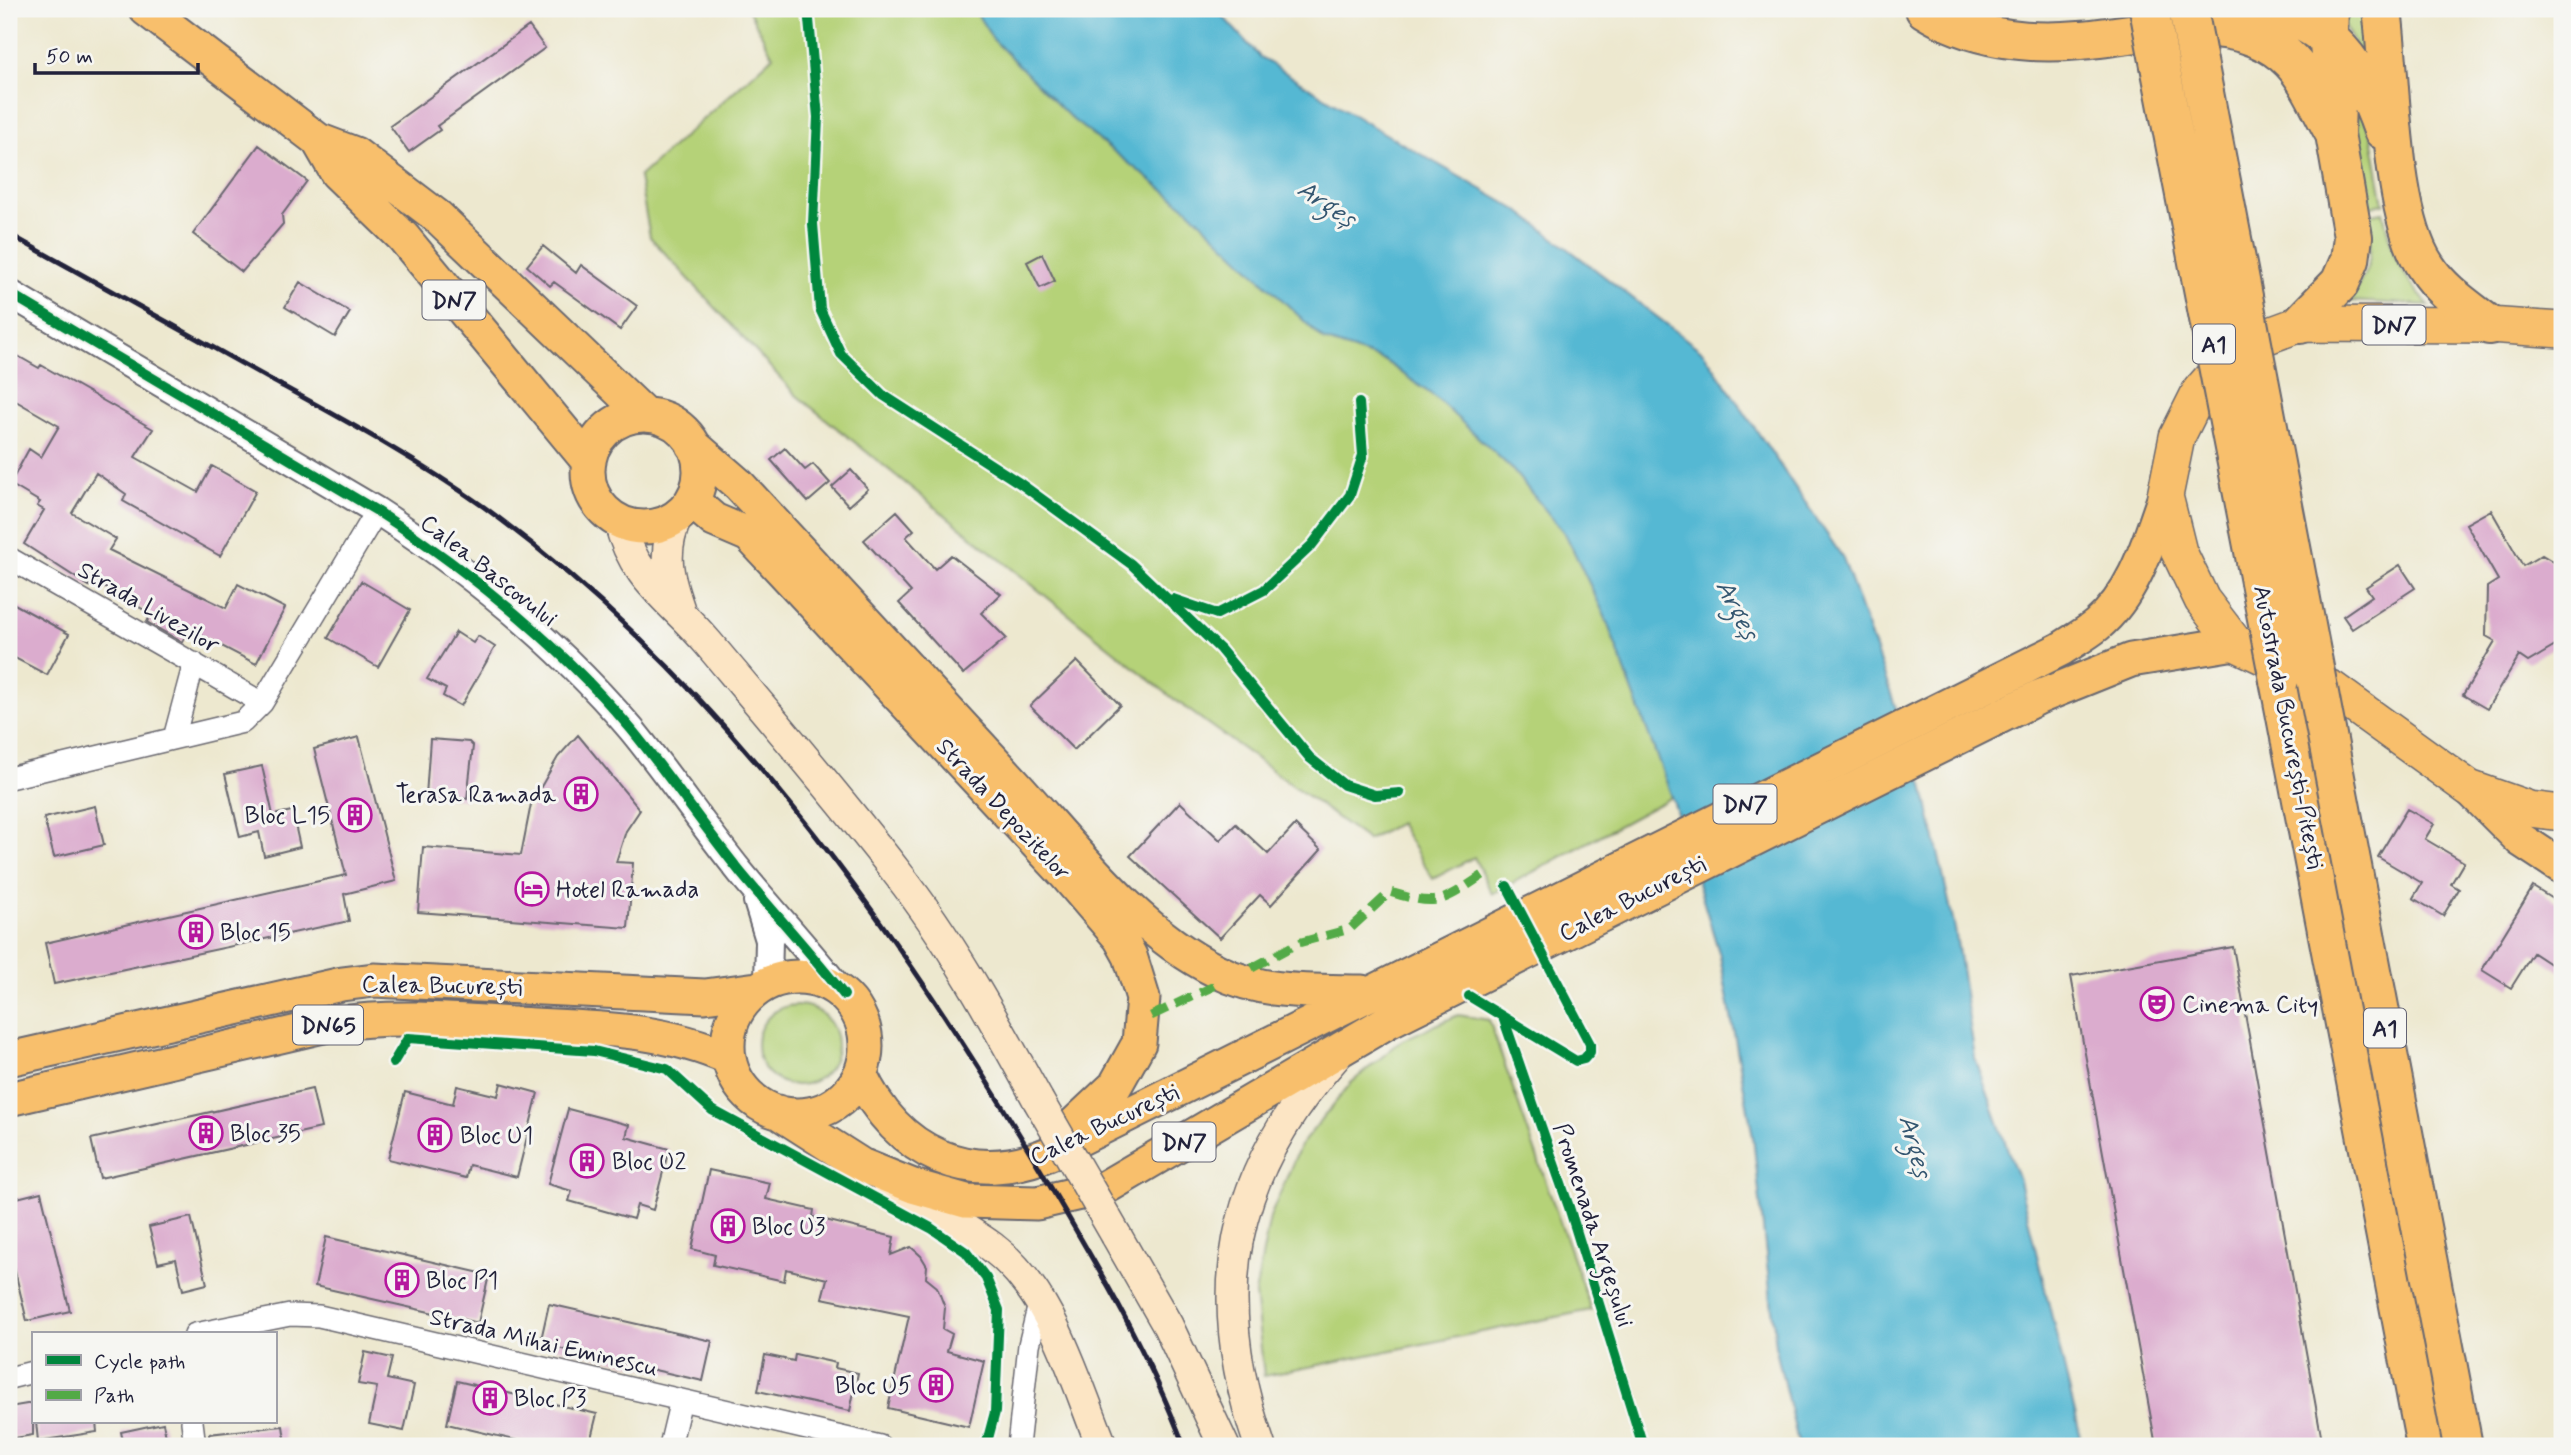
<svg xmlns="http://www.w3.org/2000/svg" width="2571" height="1455" font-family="Mynerve,sans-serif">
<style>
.green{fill:#b5d278;stroke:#6c7a5a;stroke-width:2}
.water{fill:#55b8d3;stroke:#3c6d87;stroke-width:2}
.building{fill:#dbacce}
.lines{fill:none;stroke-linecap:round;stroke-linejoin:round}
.minor-casing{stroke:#69676f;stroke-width:24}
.tertiary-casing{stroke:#69676f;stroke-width:30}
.secondary-casing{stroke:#69676f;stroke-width:33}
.primary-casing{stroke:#69676f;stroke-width:37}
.trunk-casing{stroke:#69676f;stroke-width:38}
.motorway-casing{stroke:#69676f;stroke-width:42}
.minor{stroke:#fff;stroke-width:21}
.tertiary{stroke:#fff;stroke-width:26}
.secondary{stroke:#fce5c4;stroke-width:30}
.primary{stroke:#f8bf6c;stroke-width:33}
.trunk{stroke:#f8bf6c;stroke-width:35}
.motorway{stroke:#f8bf6c;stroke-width:38}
.rail{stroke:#22223b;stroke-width:5}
.secondary-bridge-casing{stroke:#69676f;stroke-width:33;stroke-linecap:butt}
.motorway-bridge-casing{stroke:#69676f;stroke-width:42;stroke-linecap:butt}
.secondary-bridge{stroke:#fce5c4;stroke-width:30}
.motorway-bridge{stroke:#f8bf6c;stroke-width:38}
.quiet{stroke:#53aa46;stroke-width:9;stroke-dasharray:18 9;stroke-linecap:butt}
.cycleway-casing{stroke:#f6f6f2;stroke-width:15}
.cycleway{stroke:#00873e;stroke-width:10}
.labels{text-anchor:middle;stroke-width:6;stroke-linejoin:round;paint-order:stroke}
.shield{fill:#f6f6f2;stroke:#626272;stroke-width:2}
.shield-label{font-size:23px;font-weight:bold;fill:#22223b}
.street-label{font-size:24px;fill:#22223b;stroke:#f6f6f2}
.poi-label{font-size:24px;fill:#22223b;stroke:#f6f6f2;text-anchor:start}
.water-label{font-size:26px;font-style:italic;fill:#345670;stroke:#f6f6f2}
</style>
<rect width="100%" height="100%" fill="#f6f6f2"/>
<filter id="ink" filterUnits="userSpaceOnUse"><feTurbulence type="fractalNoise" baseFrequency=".0143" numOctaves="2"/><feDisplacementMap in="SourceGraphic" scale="14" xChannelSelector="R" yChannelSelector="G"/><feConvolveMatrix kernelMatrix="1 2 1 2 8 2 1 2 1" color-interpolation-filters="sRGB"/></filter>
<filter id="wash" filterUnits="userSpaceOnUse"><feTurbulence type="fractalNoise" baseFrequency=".00686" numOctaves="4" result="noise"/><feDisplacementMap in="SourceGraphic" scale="28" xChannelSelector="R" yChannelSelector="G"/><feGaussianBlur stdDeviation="1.57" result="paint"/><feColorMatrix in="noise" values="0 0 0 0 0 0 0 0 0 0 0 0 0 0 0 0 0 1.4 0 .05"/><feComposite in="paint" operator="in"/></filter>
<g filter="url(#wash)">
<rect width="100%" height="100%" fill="#ede8cf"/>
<path class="green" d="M 748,9 L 974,9 L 993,39 L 1072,119 L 1188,209 L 1324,340 L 1384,360 L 1435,397 L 1511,468 L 1566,535 L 1604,614 L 1672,797 L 1492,894 L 1474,857 L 1433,879 L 1399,823 L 1368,840 L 1175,700 L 796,395 L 650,237 L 639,177 L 773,56 Z
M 2335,9 L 2366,9 L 2380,90 Z
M 2348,78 L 2372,137 L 2384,204 L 2364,207 L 2355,162 Z
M 2383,212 C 2391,251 2401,277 2429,305 L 2348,301 C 2372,268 2374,255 2367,215 Z
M757 1045a40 40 0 1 1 80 0a40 40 0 1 1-80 0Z
M 1458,1015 L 1489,1020 L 1591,1310 L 1264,1376 L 1255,1294 L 1270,1217 L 1300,1146 L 1351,1083 L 1402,1040 Z"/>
<path class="water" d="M 974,9 L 1216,9 L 1260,57 L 1365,122 L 1519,211 L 1704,353 L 1843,558 L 1923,785 L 1955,929 L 1975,1058 L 2019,1181 L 2083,1446 L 1799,1446 L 1777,1354 L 1753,1137 L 1720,956 L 1672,797 L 1604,614 L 1566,535 L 1511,468 L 1435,397 L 1384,360 L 1324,340 L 1188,209 L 1072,119 L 993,39 Z"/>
<g id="blocks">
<path class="building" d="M 529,26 L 545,48 L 437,126 L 440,130 L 409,152 L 390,126 Z
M 259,145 L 307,181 L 282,215 L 283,224 L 242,272 L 193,234 Z
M 543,246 L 576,273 L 581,265 L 637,306 L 620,330 L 554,282 L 550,286 L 527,266 Z
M 1042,254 L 1055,281 L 1040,288 L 1027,262 Z
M 300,282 L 350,312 L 335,337 L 285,307 Z
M 9,351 L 39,368 L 41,365 L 153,429 L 135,457 L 198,492 L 212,466 L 256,491 L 220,556 L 123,501 L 126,494 L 96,473 L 72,513 L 116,539 L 109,550 L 226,608 L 238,584 L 285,608 L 256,664 L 189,629 L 182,642 L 147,622 L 151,614 L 92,580 L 89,586 L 24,544 L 44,510 L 37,506 L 40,502 L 10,484 L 29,449 L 41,457 L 59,426 L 9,397 Z
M 785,448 L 805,470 L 813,464 L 830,483 L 808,502 L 771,460 Z
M 851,470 L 868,489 L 849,506 L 832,487 Z
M 2491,510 L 2523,566 L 2542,555 L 2562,567 L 2562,642 L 2528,662 L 2519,656 L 2487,709 L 2463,695 L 2495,641 L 2486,636 L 2487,587 L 2498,580 L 2466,524 Z
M 897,511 L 914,530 L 906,537 L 935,569 L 951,555 L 1001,594 L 981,613 L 1006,638 L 963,674 L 899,603 L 911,592 L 864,540 Z
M 2400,565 L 2415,588 L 2352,629 L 2343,616 L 2372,596 L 2366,587 Z
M 361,581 L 410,610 L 378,667 L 328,638 Z
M 9,601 L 69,634 L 47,675 L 9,655 Z
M 456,632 L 473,643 L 478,636 L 495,647 L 461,706 L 443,696 L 446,689 L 427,679 Z
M 1077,661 L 1120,705 L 1074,750 L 1030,706 Z
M 578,735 L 640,810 L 626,831 L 616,862 L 633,863 L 628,928 L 418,912 L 423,847 L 521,855 L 531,804 L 558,757 Z
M 359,737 L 396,881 L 344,894 L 349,921 L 54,984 L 45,943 L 346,875 L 314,749 Z
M 430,739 L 469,742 L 473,746 L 467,799 L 426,796 Z
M 262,766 L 273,815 L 292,811 L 300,847 L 264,856 L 259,832 L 240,837 L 225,774 Z
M 1180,802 L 1220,840 L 1236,824 L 1268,854 L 1295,825 L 1321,850 L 1271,905 L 1260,895 L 1220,938 L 1130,856 Z
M 95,806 L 104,845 L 54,857 L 44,818 Z
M 2407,809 L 2434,824 L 2425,839 L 2464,862 L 2451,884 L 2459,889 L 2443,916 L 2413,898 L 2422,883 L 2378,857 Z
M 2533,887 L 2562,905 L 2562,972 L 2533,953 L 2511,988 L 2482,970 Z
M 2233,947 L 2323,1446 L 2156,1446 L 2071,976 Z
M 501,1083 L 538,1093 L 517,1177 L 469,1165 L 466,1178 L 388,1159 L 405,1092 L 453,1104 L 457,1086 L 498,1096 Z
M 312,1089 L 321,1128 L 100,1178 L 91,1139 Z
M 568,1109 L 629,1125 L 626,1137 L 669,1149 L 653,1210 L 637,1205 L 633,1219 L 569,1201 L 572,1191 L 548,1184 Z
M 709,1170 L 770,1183 L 766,1199 L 814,1210 L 813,1217 L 894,1237 L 891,1255 L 911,1247 L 921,1256 L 927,1266 L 926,1278 L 937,1287 L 945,1308 L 943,1329 L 952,1334 L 947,1351 L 984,1361 L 969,1427 L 888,1408 L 909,1316 L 822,1298 L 827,1279 L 786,1269 L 784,1281 L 713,1265 L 715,1255 L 692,1249 Z
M 41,1192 L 70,1311 L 27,1321 L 9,1246 L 9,1200 Z
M 191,1217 L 207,1284 L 183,1290 L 176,1259 L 158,1263 L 149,1227 Z
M 326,1237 L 489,1275 L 478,1323 L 315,1286 Z
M 549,1304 L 712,1341 L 703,1381 L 540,1344 Z
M 365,1352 L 392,1358 L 387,1379 L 414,1385 L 404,1431 L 369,1424 L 377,1387 L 358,1384 Z
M 795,1354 L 836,1363 L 835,1368 L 858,1373 L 850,1411 L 758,1391 L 765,1355 L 794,1361 Z
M 457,1381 L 597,1414 L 589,1446 L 540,1446 L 447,1424 Z
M 33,1403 L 33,1435 L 9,1439 L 9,1407 Z
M 36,1422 L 96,1422 L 97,1432 L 38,1441 Z
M 163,1423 L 168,1446 L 124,1446 L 121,1432 Z
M 283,1426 L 286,1446 L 210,1446 L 209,1434 Z"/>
</g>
</g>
<g filter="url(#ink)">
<use href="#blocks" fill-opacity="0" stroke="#69676f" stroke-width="2"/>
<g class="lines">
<defs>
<path id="minor" d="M 9,558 L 262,703
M 174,738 L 194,663
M 9,778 L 243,722 L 262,703 L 377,511
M 195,1334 L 290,1315 L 319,1316 L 880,1446
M 9,1378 L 33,1372
M 192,1422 L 195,1446
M 670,1446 L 681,1400
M 1018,1446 L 1029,1345 L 1040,1300"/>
<path id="tertiary" d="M 9,293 L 377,511 C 471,572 558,643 631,729 C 669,775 703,826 741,873 C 775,914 811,953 844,995
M 757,901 L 769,940 L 768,983"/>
<path id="secondary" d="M 677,517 C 662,551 667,574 679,608
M 619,521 C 634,581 671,599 708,643 C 772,719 837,795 898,874 C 953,944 995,1022 1038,1100
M 887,1182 C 921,1206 959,1223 992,1247 C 1053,1293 1074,1378 1102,1446
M 1116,1235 L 1168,1326 L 1224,1446
M 1260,1446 C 1207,1295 1229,1174 1337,1055"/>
<path id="primary" d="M 146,9 L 318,140 L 355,154 L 438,217 L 645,415
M 318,140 L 337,173 L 403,237 L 589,462
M588 471a56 56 0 1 1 112 0a56 56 0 1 1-112 0Z
M 693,445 L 739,485 C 831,585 923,685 1016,785 C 1074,849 1138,933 1217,971 C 1262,994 1313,991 1362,992
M 692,501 L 714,520 L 749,535 L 1066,875 L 1120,938 L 1130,956 L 1143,998 L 1139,1043 L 1115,1086 L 1066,1132
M 2469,788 L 2521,840 L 2562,867
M728 1046a69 69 0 1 1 138 0a69 69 0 1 1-138 0Z
M 9,1059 L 342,984 L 374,980 L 705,996 L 757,989
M 860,1074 C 897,1154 971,1188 1053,1152 L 2061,649 C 2073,641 2086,634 2097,625 C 2135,593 2149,541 2165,496
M 9,1099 L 332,1024 C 393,1015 453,1020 514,1024 C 588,1028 660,1027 729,1058
M 778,1112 L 861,1165 L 913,1186 L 966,1201 L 1037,1203 L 1106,1187 L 1387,1022 L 2039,697 L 2131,660 L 2235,643"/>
<path id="trunk" d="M 2562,330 L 2489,325 L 2300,324 L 2262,338 L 2234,352 L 2200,391 L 2177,437 L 2165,496 L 2179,552 L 2202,600 L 2235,643 L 2332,689 L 2469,788 L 2529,809 L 2562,813"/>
<path id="motorway" d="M 1925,9 C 1971,38 2027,45 2080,40 C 2148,35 2236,5 2291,61 C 2310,81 2321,110 2335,134
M 2263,9 C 2332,22 2361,67 2383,130
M 2382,9 C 2391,76 2390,215 2426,267 C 2441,291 2467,308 2489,325
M 2300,324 L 2340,283 L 2350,260 L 2353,237 L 2335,134 L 2336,101 L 2328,38 L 2329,9
M 2279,680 L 2426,1446"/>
</defs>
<use href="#minor" class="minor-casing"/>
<use href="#tertiary" class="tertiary-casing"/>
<use href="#secondary" class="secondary-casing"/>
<use href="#primary" class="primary-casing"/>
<use href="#trunk" class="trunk-casing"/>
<use href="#motorway" class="motorway-casing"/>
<use href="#minor" class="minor"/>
<use href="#tertiary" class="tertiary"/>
<use href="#secondary" class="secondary"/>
<use href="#primary" class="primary"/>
<use href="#trunk" class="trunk"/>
<use href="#motorway" class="motorway"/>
<path class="rail" d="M 9,234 C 98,283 186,333 275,382 C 346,421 418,460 484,507 C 718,678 894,922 1040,1169 C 1093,1259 1147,1348 1184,1446"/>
<defs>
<path id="secondary-bridge" d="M 1038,1100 L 1116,1235"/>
<path id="motorway-bridge" d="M 2149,9 L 2279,680
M 2188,9 L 2463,1446"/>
</defs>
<use href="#secondary-bridge" class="secondary-bridge-casing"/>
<use href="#motorway-bridge" class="motorway-bridge-casing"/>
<use href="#secondary-bridge" class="secondary-bridge"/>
<use href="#motorway-bridge" class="motorway-bridge"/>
<path class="quiet" d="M 1252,968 L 1298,943 L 1350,929 L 1390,892 C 1438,907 1441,903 1483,875
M 1151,1016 L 1214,986"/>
<defs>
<path id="cycleway" d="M 808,9 L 818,117 L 813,224 L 820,309 L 841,354 L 883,395 L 1021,484 L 1131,564 L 1220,649 L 1310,758 L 1344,785 L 1375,795 L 1400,793
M 9,293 L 377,511 C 471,572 558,643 631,729 C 669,775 703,826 741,873 C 775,914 811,953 844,995
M 1173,599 L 1217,614 L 1264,590 L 1312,545 L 1350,495 L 1363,455 L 1359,403
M 1469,996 L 1576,1061 L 1584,1059 L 1590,1052 L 1590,1044 L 1507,886
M 1503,1017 L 1569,1207 L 1643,1446
M 393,1063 L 408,1038 L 594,1051 L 667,1069 L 712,1110 L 931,1228 L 966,1252 L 986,1278 L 999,1310 L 995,1412 L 986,1446"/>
</defs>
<use href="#cycleway" class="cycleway-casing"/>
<use href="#cycleway" class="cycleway"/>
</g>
</g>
<defs>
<symbol id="building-ring" viewBox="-11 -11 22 22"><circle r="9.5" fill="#f6f6f2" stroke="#b5179e" stroke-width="1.5"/><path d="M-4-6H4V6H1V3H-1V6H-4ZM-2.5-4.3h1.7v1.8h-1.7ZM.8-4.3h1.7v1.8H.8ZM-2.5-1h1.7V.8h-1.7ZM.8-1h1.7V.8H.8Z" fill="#b5179e"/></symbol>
<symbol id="hotel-ring" viewBox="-11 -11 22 22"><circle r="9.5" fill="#f6f6f2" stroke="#b5179e" stroke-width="1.5"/><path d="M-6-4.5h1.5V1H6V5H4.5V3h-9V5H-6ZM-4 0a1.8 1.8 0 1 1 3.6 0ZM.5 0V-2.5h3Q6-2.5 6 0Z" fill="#b5179e"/></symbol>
<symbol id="theatre-ring" viewBox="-11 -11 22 22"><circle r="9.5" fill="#f6f6f2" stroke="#b5179e" stroke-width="1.5"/><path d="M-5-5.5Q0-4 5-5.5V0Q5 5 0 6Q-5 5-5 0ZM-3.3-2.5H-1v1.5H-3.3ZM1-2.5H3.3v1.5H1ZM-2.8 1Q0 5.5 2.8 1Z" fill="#b5179e"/></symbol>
</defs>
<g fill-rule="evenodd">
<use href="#building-ring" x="562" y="775" width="38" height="38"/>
<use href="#building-ring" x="336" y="796" width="38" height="38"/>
<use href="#hotel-ring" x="513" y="870" width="38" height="38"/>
<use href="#building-ring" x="177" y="913" width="38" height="38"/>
<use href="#theatre-ring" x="2138" y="985" width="38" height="38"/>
<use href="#building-ring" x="187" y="1114" width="38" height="38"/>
<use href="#building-ring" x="416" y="1116" width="38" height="38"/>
<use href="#building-ring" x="568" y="1142" width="38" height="38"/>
<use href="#building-ring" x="709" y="1207" width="38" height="38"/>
<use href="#building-ring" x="383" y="1261" width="38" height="38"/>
<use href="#building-ring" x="917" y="1366" width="38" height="38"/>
<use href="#building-ring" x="471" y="1379" width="38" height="38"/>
</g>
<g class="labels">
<g class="shield">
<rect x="422.5" y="280.5" width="63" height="39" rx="5"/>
<rect x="2362.5" y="305.5" width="63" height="39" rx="5"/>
<rect x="2193" y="324.5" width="42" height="39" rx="5"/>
<rect x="1713.5" y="784.5" width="63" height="39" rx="5"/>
<rect x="293" y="1005.5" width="70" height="39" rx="5"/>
<rect x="2364" y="1008.5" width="42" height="39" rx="5"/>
<rect x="1152.5" y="1122.5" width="63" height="39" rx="5"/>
</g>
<g class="shield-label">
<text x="454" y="308">DN7</text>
<text x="2394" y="333">DN7</text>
<text x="2214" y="352">A1</text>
<text x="1745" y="812">DN7</text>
<text x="328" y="1033">DN65</text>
<text x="2385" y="1036">A1</text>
<text x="1184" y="1150">DN7</text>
</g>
<g class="street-label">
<text transform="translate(489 570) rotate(38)" y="8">Calea Bascovului</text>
<text transform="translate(149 607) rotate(30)" y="8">Strada Livezilor</text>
<text transform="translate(2289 727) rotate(79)" y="8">Autostrada București-Pitești</text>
<text transform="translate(1004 809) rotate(47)" y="8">Strada Depozitelor</text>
<text transform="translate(1632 898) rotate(-27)" y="8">Calea București</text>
<text transform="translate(442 985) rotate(1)" y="8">Calea București</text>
<text transform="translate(1104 1124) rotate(-25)" y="8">Calea București</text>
<text transform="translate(1594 1225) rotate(72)" y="8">Promenada Argeșului</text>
<text transform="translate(544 1342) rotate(13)" y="8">Strada Mihai Eminescu</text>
</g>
<g class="poi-label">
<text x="556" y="802" text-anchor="end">Terasa Ramada</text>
<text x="330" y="823" text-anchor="end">Bloc L15</text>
<text x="556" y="897">Hotel Ramada</text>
<text x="220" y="940">Bloc 15</text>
<text x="2182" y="1012">Cinema City</text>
<text x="230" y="1141">Bloc 35</text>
<text x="460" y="1143">Bloc U1</text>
<text x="612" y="1169">Bloc U2</text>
<text x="752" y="1234">Bloc U3</text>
<text x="426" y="1288">Bloc P1</text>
<text x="912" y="1393" text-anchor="end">Bloc U5</text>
<text x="514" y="1406">Bloc P3</text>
</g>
<g class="water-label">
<text transform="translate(1327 203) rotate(34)" y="9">Argeș</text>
<text transform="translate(1738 609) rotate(63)" y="9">Argeș</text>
<text transform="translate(1916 1146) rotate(75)" y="9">Argeș</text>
</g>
</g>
<rect width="2571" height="1455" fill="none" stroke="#f6f6f2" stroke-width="35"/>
<rect x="32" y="1332" width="245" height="91" fill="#f6f6f2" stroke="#a1a1a9" stroke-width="2"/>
<rect x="46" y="1355" width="35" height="10" fill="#00873e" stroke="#a1a1a9" stroke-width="2"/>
<text x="94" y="1368" font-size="21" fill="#22223b">Cycle path</text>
<rect x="46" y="1390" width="35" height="10" fill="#53aa46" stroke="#a1a1a9" stroke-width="2"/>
<text x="94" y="1402" font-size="21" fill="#22223b">Path</text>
<path d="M35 63v10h163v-10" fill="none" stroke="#22223b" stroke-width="3.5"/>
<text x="46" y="63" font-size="21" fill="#22223b" stroke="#f6f6f2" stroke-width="5" paint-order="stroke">50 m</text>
</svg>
